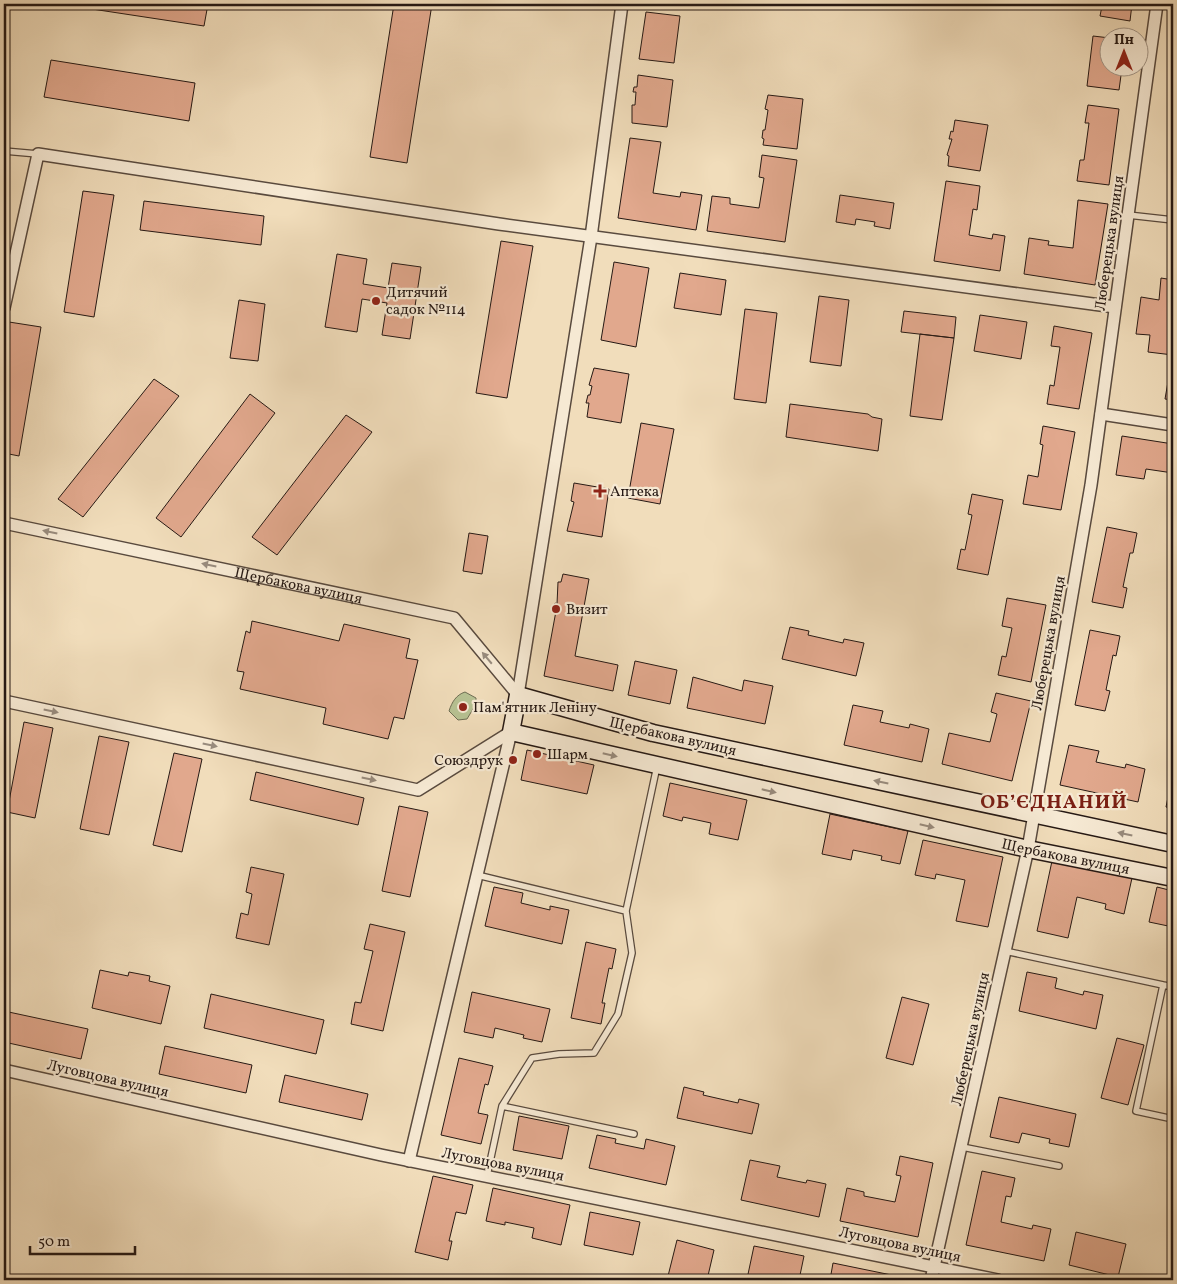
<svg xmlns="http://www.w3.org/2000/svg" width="1177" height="1284" font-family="Vollkorn,serif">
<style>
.green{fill:#b7c293;stroke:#6e6e54}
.building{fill:#e1a88d;stroke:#261914}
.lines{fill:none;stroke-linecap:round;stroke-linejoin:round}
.lane-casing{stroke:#594a3e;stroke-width:8}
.street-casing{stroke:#594a3e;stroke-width:14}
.secondary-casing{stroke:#261914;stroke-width:19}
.lane{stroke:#f6e9d3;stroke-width:5.5}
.street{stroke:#f6e9d3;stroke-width:11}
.secondary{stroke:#f6e9d3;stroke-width:16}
.oneway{fill:#988b7d}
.poi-dot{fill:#8f2418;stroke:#f6e9d3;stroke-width:2}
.labels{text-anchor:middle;stroke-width:4.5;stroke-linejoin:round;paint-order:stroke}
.street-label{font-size:15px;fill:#261914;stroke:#f6e9d3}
.poi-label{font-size:15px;fill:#261914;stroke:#f6e9d3;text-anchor:start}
.district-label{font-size:20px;font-weight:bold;letter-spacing:1px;fill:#7a1f14;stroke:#f6e9d3}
</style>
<rect width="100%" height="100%" fill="#f1ddbb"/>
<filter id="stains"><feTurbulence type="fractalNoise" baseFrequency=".004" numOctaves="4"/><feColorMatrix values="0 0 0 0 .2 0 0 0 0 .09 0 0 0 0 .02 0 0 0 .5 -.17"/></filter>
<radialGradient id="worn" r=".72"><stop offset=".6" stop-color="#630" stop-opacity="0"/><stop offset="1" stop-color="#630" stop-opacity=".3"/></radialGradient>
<path class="green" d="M 465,692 L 476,698 L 476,704 L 467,719 L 458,720 L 449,711 C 452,702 456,695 465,692 Z"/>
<path class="building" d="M 59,4 L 208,4 L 204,26 Z
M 394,4 L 432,4 L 407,163 L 370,157 Z
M 1088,4 L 1132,4 L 1130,21 L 1100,16 L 1102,6 Z
M 646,12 L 680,16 L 674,63 L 639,59 Z
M 1093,36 L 1110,38 L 1110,68 L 1122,68 L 1119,90 L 1087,86 Z
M 51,60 L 195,83 L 189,121 L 44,97 Z
M 638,75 L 673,80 L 667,127 L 632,123 L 632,105 L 635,105 L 636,92 L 633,92 L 634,87 L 637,87 Z
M 768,95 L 803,99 L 797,149 L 763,145 L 764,139 L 762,138 L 763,130 L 765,130 L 768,110 L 765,109 Z
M 1088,105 L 1119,109 L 1109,185 L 1077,181 L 1080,160 L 1084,160 L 1089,123 L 1085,123 Z
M 955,120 L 988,125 L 980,171 L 948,166 L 949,156 L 947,155 L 952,139 L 949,139 L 951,131 L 953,132 Z
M 630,138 L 661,142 L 653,193 L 680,197 L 681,192 L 702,195 L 696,230 L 618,218 Z
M 762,155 L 797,160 L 785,242 L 707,231 L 712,196 L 730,198 L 730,204 L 759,208 L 764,178 L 759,177 Z
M 946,181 L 980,186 L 977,210 L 973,209 L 969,235 L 992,239 L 993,234 L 1005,236 L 1000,271 L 934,261 Z
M 83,191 L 114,195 L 94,317 L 64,312 Z
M 840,195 L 894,203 L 890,229 L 874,226 L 875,222 L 856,219 L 855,225 L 836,222 Z
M 1078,200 L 1108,204 L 1095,285 L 1024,274 L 1029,238 L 1049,241 L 1048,245 L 1073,248 Z
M 144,201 L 264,216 L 261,245 L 140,230 Z
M 501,241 L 533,246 L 507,398 L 476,393 Z
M 337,254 L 367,259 L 363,284 L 388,288 L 392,263 L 421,267 L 410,339 L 382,335 L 387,303 L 362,299 L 357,332 L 325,327 Z
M 614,262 L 649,268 L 636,347 L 601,340 Z
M 680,273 L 726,280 L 721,315 L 674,308 Z
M 1161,278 L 1173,280 L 1173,355 L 1148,352 L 1150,335 L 1136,334 L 1141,297 L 1159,300 Z
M 819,296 L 849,300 L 841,366 L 810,362 Z
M 239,300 L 265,304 L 258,361 L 230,358 Z
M 745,309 L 777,313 L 766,403 L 734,399 Z
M 904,311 L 956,317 L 954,338 L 901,332 Z
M 980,315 L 1027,322 L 1021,359 L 974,351 Z
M 9,322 L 41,327 L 19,456 L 4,453 L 4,356 Z
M 1054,326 L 1092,333 L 1079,409 L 1047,404 L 1050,385 L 1054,386 L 1060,347 L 1051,346 Z
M 920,334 L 954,338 L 942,420 L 910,416 Z
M 594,368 L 629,374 L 621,423 L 587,417 L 589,403 L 586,403 L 588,395 L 590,395 L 592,386 L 589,385 Z
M 1169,376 L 1173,376 L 1173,400 L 1165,399 Z
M 154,379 L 179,396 L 83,517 L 58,499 Z
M 250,394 L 275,413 L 181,537 L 156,518 Z
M 790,404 L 868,414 L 872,417 L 882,419 L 878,451 L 786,437 Z
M 346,415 L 372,432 L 277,555 L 252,537 Z
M 641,423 L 674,429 L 660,504 L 628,498 Z
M 1043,426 L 1075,432 L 1061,510 L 1023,504 L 1028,475 L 1038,477 L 1043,445 L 1040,444 Z
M 1122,436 L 1173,444 L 1173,473 L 1146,469 L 1144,479 L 1116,475 Z
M 574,483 L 609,489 L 602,537 L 567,531 L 574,502 L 571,501 Z
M 972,494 L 1003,500 L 988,575 L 957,569 L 961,549 L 965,550 L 972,515 L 968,514 Z
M 1107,527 L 1137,533 L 1133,553 L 1130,553 L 1123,587 L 1127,588 L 1123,608 L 1092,602 Z
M 469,533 L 488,536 L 482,574 L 463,571 Z
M 563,574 L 589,579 L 575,656 L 618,665 L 613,691 L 544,676 L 556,611 L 553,611 L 555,603 L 557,604 L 558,582 L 561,582 Z
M 1007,598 L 1046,605 L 1031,682 L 998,675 L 1002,656 L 1006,657 L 1012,628 L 1002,626 Z
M 252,621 L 339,641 L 344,624 L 410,639 L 406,658 L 418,660 L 404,719 L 394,717 L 388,739 L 323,724 L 326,708 L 240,689 L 244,672 L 237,671 L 246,631 L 250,633 Z
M 790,627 L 809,631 L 808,635 L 843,643 L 844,639 L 864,643 L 856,676 L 782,659 Z
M 1090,630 L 1120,636 L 1116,656 L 1113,655 L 1106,690 L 1110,691 L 1105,711 L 1075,705 Z
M 635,661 L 677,670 L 670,704 L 628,695 Z
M 693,677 L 742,691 L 744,680 L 773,686 L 765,724 L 687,708 Z
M 996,693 L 1031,701 L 1012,781 L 942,764 L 949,733 L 990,742 L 997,714 L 991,712 Z
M 853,705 L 883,711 L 880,722 L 909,728 L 910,724 L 929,729 L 922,762 L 844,745 Z
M 24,722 L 53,728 L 35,818 L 7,812 Z
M 99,736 L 129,742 L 109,835 L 80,829 Z
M 1069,745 L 1099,751 L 1096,762 L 1125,768 L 1126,764 L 1145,769 L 1138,802 L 1060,785 Z
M 527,750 L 594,765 L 587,794 L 521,780 Z
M 174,753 L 202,759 L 182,852 L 153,845 Z
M 256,772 L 364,798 L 358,825 L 250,800 Z
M 1173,773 L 1173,809 L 1166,807 Z
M 670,783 L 747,800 L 738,840 L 709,834 L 711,823 L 683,817 L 682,821 L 663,816 Z
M 399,806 L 428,812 L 410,897 L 382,891 Z
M 830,814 L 908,831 L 900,864 L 881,860 L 882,856 L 853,850 L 851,860 L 822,854 Z
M 923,840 L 1003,857 L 988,927 L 956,921 L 965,880 L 936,874 L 935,879 L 915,875 Z
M 1052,861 L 1132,878 L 1124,914 L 1105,909 L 1106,904 L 1077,897 L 1068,938 L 1037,931 Z
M 251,867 L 284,874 L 269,945 L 236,938 L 241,913 L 248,915 L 252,894 L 246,892 Z
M 494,887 L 523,893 L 521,903 L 550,910 L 550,906 L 569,910 L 562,944 L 485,926 Z
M 1157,887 L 1173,891 L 1173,927 L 1149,922 Z
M 370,924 L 405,932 L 383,1031 L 351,1024 L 355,1002 L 361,1003 L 373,951 L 364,949 Z
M 586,942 L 616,949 L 612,969 L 609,968 L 602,1003 L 605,1003 L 601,1024 L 571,1018 Z
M 100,970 L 128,976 L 129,972 L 150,976 L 149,981 L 170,986 L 161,1024 L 92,1008 Z
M 1027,972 L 1057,978 L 1055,988 L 1083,995 L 1084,991 L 1103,995 L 1096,1029 L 1019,1011 Z
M 472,992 L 550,1009 L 542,1042 L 523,1038 L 524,1035 L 495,1028 L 493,1038 L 464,1032 Z
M 211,994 L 324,1020 L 316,1054 L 204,1028 Z
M 902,997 L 929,1004 L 913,1065 L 886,1058 Z
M 4,1011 L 88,1029 L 81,1059 L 4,1042 Z
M 1117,1038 L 1144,1045 L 1128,1105 L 1101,1098 Z
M 165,1046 L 252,1065 L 246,1093 L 159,1074 Z
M 459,1058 L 493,1066 L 488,1085 L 485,1084 L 478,1113 L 488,1115 L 481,1144 L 441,1135 Z
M 285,1075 L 368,1094 L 362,1120 L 279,1102 Z
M 684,1087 L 704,1092 L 703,1095 L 738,1103 L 739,1099 L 759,1104 L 752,1134 L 677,1118 Z
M 999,1097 L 1076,1114 L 1069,1147 L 1049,1143 L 1050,1139 L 1022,1133 L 1019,1143 L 990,1137 Z
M 519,1116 L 569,1126 L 562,1159 L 513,1150 Z
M 597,1135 L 616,1139 L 615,1143 L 644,1149 L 646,1139 L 675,1146 L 666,1185 L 589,1168 Z
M 900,1156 L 933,1163 L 918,1237 L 840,1221 L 847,1188 L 864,1192 L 864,1196 L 895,1202 L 901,1176 L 896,1175 Z
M 750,1160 L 780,1166 L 777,1177 L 806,1183 L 807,1180 L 826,1184 L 819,1217 L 741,1200 Z
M 982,1171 L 1015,1178 L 1011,1197 L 1006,1196 L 1001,1222 L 1032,1229 L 1033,1225 L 1051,1229 L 1044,1261 L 966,1245 Z
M 433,1176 L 473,1185 L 466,1214 L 456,1212 L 449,1241 L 452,1241 L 448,1260 L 415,1252 Z
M 493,1188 L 570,1205 L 561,1245 L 532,1238 L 534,1228 L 505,1222 L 505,1225 L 486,1221 Z
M 590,1212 L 640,1222 L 633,1255 L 584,1245 Z
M 1076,1232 L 1126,1244 L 1118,1277 L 1069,1265 Z
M 677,1240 L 714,1250 L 707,1280 L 667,1280 Z
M 754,1246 L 804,1256 L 799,1280 L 747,1279 Z
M 833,1263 L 911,1279 L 911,1280 L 830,1280 Z"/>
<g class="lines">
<defs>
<path id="lane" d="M 4,151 L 38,154
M 1128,215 L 1173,220
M 477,875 L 626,911
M 1005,951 L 1163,985 L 1136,1111 L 1173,1119
M 1163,985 L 1173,987
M 502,1106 L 634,1134
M 962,1147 L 1059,1166
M 487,1176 L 502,1106 L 532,1058 L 559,1054 L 594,1053 L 618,1014 L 632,953 L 626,911 L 657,766"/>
<g id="street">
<path d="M 4,308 L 38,154 L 499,224 L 1115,307"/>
<path d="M 1101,414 L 1173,425"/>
<path id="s1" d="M 4,523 L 454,618 L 518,695"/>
<path d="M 518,695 L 591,237 L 622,4"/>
<path d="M 4,701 L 418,790 L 511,732"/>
<path d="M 4,1070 L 381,1155 L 998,1280"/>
<path d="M 409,1161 L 511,732"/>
<path d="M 931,1280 L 1028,849 L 1091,485 L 1157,4"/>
</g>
<g id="secondary">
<path id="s2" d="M 1173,844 L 653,733 L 518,695 L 511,732 L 1028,849 L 1173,878"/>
</g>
</defs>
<use href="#lane" class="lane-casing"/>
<use href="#street" class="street-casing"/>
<use href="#secondary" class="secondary-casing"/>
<use href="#lane" class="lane"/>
<use href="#street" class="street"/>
<use href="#secondary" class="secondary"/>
</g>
<defs><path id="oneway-solid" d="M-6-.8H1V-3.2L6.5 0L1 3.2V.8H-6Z" transform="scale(1.25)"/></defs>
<g class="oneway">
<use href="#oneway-solid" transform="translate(50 532) rotate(-168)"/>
<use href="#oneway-solid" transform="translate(209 565) rotate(-168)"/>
<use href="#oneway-solid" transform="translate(487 658) rotate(-130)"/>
<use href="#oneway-solid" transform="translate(51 711) rotate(12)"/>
<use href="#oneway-solid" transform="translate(210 745) rotate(12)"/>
<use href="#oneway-solid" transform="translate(610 755) rotate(13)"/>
<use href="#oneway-solid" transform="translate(369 779) rotate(12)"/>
<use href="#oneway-solid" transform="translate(881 782) rotate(-168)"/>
<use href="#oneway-solid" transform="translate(769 791) rotate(13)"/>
<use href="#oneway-solid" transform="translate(927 826) rotate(13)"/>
<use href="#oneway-solid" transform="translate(1125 834) rotate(-168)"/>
</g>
<g class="poi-dot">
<circle cx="376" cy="301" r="5"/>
<path d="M597.5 483.5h5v5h5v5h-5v5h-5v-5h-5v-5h5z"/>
<circle cx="556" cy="609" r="5"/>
<circle cx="463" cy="707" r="5"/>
<circle cx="537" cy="754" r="5"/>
<circle cx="513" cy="760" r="5"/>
</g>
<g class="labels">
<g class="street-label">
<text transform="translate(1109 243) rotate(-82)" y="5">Люберецька вулиця</text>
<text dy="5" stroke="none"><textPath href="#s1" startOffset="301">Щербакова вулиця</textPath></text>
<text transform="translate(1048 643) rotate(-80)" y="5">Люберецька вулиця</text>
<text transform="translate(673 736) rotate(13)" y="5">Щербакова вулиця</text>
<text dy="5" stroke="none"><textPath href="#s2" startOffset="1278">Щербакова вулиця</textPath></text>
<text transform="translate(970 1039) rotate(-78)" y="5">Люберецька вулиця</text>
<text transform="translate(108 1078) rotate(13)" y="5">Луговцова вулиця</text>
<text transform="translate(503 1164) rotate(11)" y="5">Луговцова вулиця</text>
<text transform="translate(900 1244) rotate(12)" y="5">Луговцова вулиця</text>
</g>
<g class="poi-label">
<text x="386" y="297">Дитячий<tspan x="386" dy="17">садок №114</tspan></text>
<text x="610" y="496">Аптека</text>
<text x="566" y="614">Визит</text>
<text x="473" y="712">Пам'ятник Леніну</text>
<text x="547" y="759">Шарм</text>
<text x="503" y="765" text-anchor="end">Союздрук</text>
</g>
<g class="district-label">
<text x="1054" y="808">ОБ’ЄДНАНИЙ</text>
</g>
</g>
<rect width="1177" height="1284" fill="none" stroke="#f1ddbb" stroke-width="20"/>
<rect x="5" y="5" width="1167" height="1274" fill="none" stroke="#261914" stroke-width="2.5"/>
<rect x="10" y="10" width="1157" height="1264" fill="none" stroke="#261914"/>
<g transform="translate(1124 52)"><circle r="24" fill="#f6e9d3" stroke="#a39687"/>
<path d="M0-4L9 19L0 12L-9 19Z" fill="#8f2418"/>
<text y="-8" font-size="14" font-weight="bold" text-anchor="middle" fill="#261914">Пн</text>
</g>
<path d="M30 1246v8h105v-8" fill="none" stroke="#261914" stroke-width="2.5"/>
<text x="38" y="1246" font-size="15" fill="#261914" stroke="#f6e9d3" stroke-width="4" paint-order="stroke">50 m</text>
<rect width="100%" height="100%" filter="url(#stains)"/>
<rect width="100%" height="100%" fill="url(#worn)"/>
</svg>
